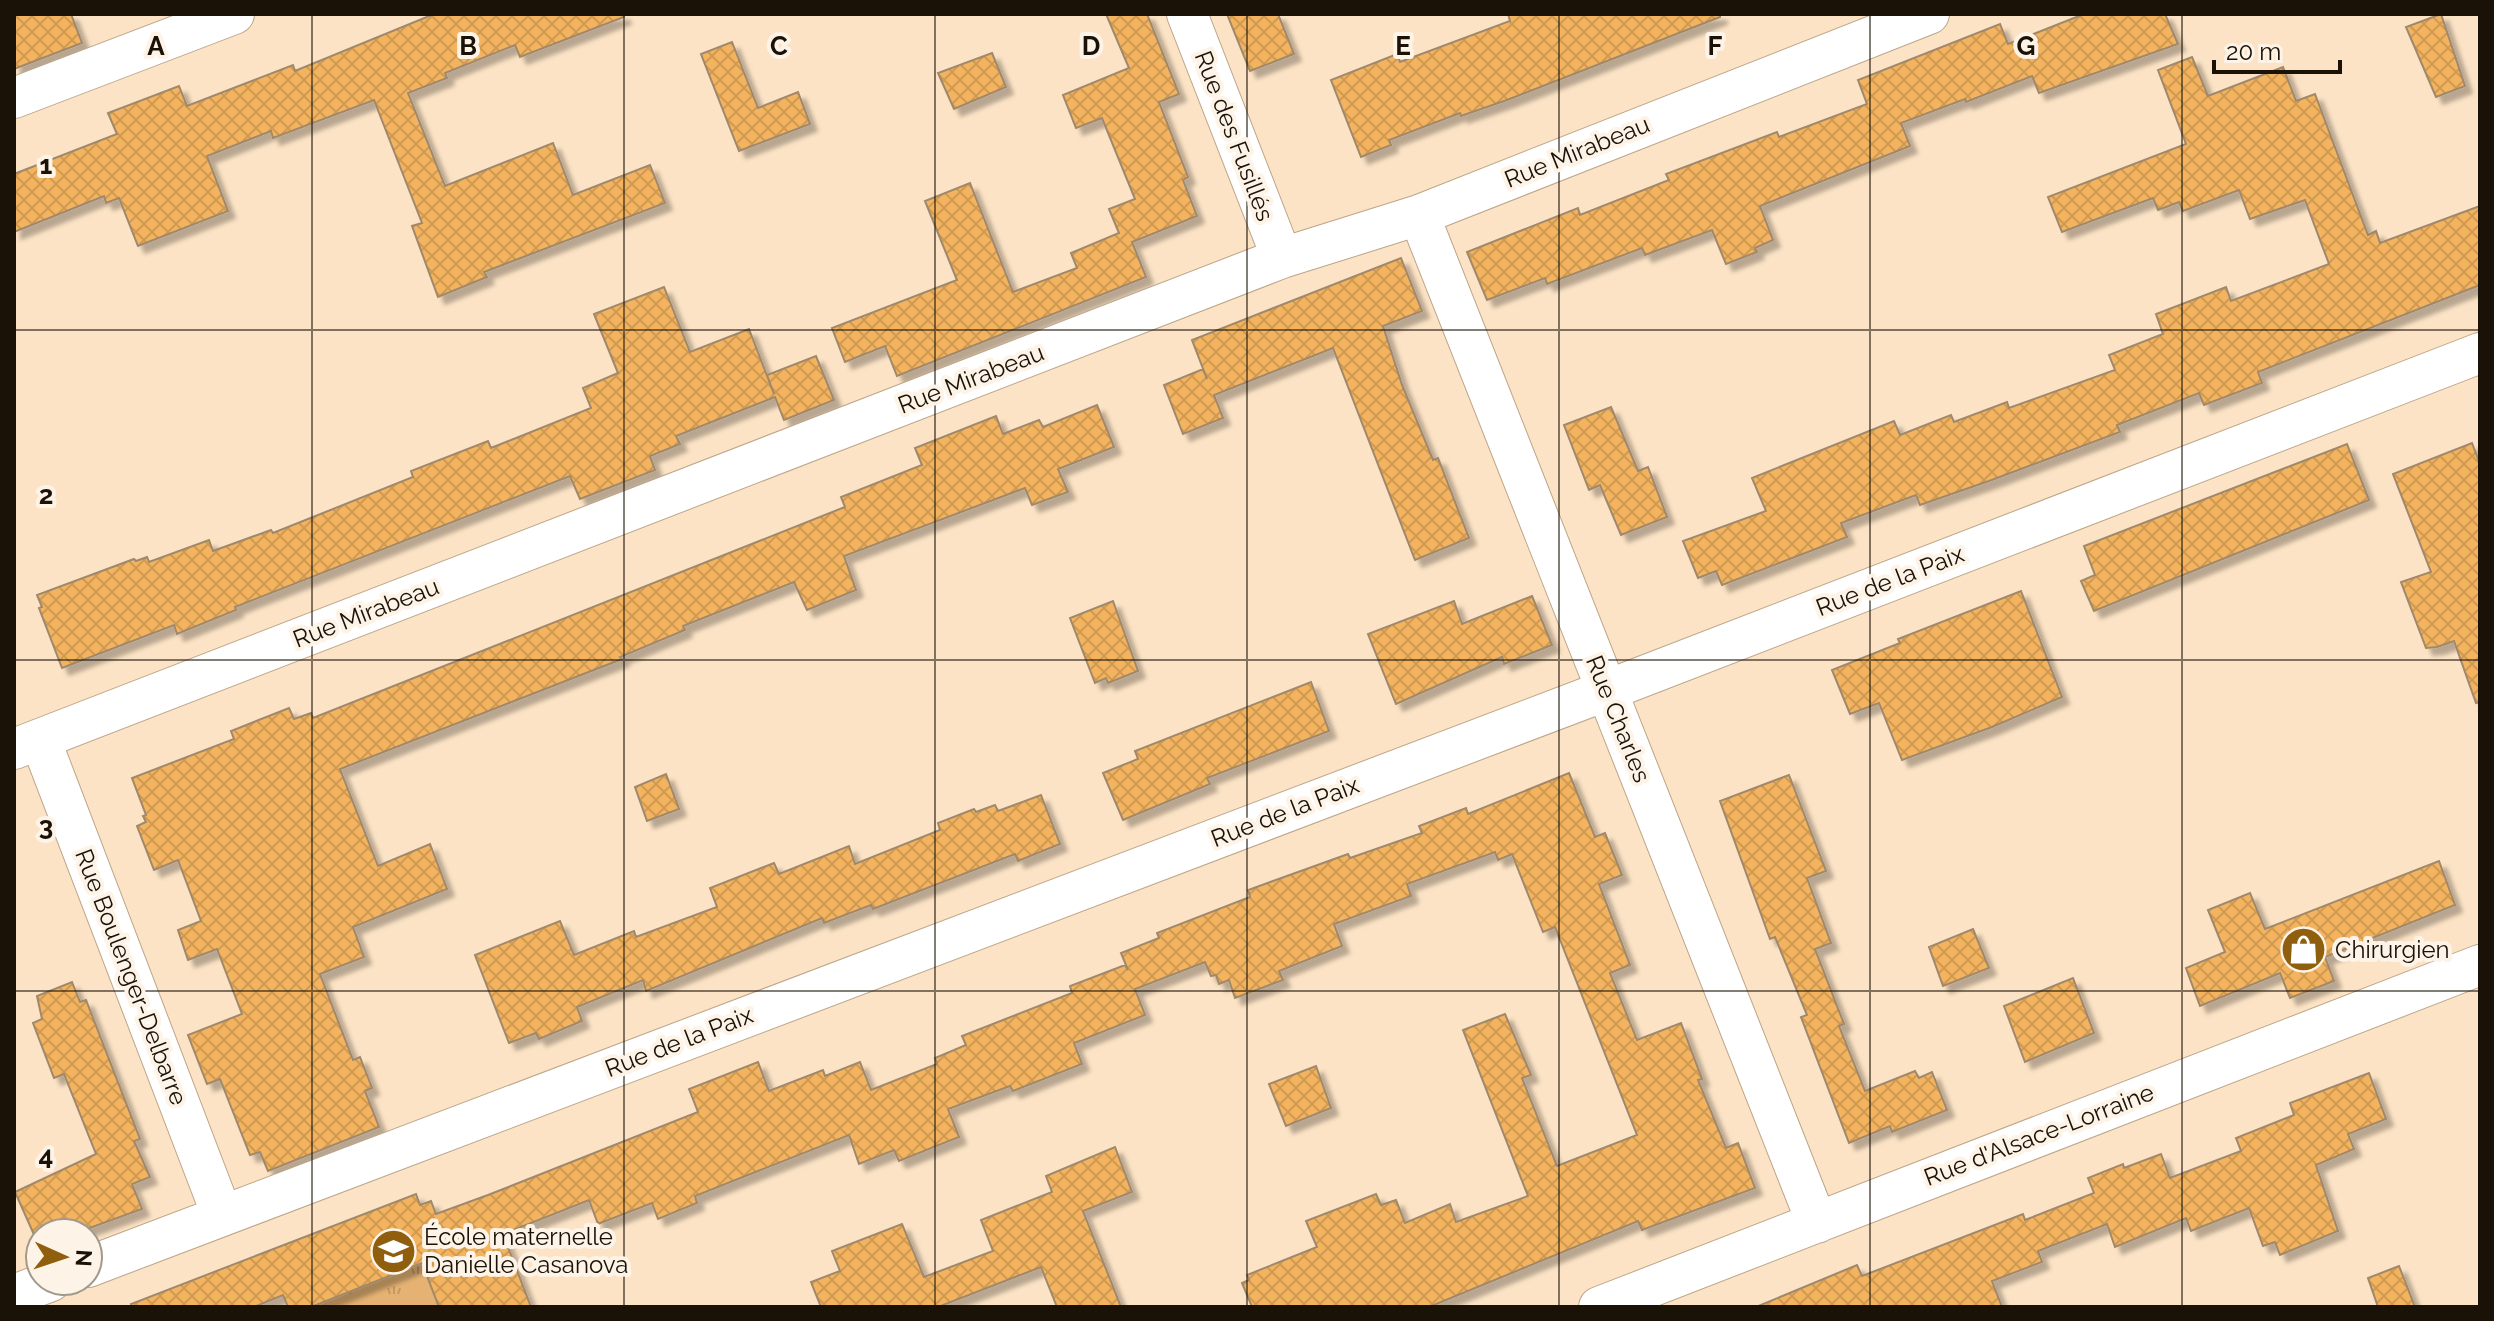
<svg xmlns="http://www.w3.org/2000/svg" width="2494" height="1321" font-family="Raleway,sans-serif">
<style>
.grass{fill:url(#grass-tufts)}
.building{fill:url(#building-cross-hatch);stroke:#9f886c;stroke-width:2;filter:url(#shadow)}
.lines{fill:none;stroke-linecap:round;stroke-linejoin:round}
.minor-casing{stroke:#bca588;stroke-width:42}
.minor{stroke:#fff;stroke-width:40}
.grid{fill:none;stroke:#1a1207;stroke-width:2;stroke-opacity:0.55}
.labels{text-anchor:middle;stroke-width:8;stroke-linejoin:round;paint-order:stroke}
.street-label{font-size:24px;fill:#1a1207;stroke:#fdf3e7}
.poi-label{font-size:24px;fill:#1a1207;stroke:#fdf3e7;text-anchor:start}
.grid-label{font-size:26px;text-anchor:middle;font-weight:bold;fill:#1a1207;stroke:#fdf3e7;stroke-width:8;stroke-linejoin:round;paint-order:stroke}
</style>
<defs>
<pattern id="grass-tufts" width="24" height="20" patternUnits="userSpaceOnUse" patternTransform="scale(2)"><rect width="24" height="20" fill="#e5b273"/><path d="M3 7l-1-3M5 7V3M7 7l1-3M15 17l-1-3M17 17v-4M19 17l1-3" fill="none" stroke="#c49862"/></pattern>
<pattern id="building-cross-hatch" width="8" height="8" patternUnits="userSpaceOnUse" patternTransform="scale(2)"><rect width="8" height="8" fill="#f4b45f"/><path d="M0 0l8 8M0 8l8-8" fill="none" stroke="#d19a51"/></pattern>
<filter id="shadow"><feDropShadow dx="7" dy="7" stdDeviation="2" flood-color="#0004"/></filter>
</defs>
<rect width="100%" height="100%" fill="#fce3c5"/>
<path class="grass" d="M 422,1263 L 439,1307 L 311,1307 Z"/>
<path class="building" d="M 14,14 L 71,14 L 82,43 L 14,69 Z
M 434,14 L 623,14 L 624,17 L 520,57 L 515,45 L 445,73 L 447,78 L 408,93 L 445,186 L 553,143 L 573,195 L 650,165 L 665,203 L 484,272 L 487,277 L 438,297 L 412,226 L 422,223 L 374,100 L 273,138 L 271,131 L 207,156 L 228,211 L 138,246 L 119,198 L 106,203 L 104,196 L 14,232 L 14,174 L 117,134 L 108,113 L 179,86 L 187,106 L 293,65 L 295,71 Z
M 1106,14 L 1147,14 L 1179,94 L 1159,102 L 1188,177 L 1183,180 L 1197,216 L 1132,242 L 1146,277 L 897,376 L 885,346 L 845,362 L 832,328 L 957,280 L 925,201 L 970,183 L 1013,292 L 1077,268 L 1071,253 L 1119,233 L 1109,209 L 1135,199 L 1102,118 L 1076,128 L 1063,95 L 1129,68 Z
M 1227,14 L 1278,14 L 1294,54 L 1250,71 Z
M 1508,14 L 1720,14 L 1720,17 L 1507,100 L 1461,116 L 1460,113 L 1389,140 L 1391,145 L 1361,157 L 1331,80 L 1397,54 L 1400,62 L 1510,21 Z
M 2084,14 L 2165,14 L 2178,44 L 2039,93 L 2032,76 L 1966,102 L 1965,99 L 1901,123 L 1910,146 L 1760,206 L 1773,240 L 1755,248 L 1757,252 L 1726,264 L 1712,230 L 1645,255 L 1642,248 L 1547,284 L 1545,278 L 1487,300 L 1467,252 L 1578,208 L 1580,215 L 1669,180 L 1666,174 L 1777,132 L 1779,137 L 1867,104 L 1858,80 L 2000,24 L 2008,44 Z
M 2441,14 L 2465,86 L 2436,97 L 2406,27 Z
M 732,42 L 758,108 L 798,92 L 810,124 L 739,151 L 701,54 Z
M 992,53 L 1006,87 L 954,109 L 938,73 Z
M 2192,57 L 2208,96 L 2283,67 L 2296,101 L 2315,94 L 2368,235 L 2376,231 L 2380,243 L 2480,206 L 2480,285 L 2258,372 L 2262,383 L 2204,405 L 2199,393 L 2117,425 L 2120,432 L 1989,481 L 1920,505 L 1916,495 L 1841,523 L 1847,537 L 1722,585 L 1716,571 L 1698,578 L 1683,541 L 1766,511 L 1752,478 L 1894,421 L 1900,435 L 1951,415 L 1954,422 L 2007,402 L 2009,408 L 2115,370 L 2109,355 L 2163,334 L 2156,314 L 2226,287 L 2231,301 L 2329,264 L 2305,200 L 2250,219 L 2239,190 L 2183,211 L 2179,202 L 2158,210 L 2153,198 L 2062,232 L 2048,197 L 2186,144 L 2158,70 Z
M 1401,258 L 1422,311 L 1383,326 L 1402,385 L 1433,460 L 1438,458 L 1469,538 L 1415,560 L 1333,348 L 1214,395 L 1223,418 L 1183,434 L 1164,385 L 1203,369 L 1207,379 L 1192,340 Z
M 664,287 L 690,352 L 749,329 L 774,394 L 767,375 L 816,356 L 834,400 L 784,420 L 775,397 L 676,436 L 680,444 L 650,456 L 655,470 L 580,499 L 570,476 L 235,607 L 236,610 L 177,634 L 174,625 L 62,668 L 39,608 L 42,607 L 37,595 L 134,559 L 136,561 L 147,557 L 149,562 L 209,540 L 213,551 L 271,530 L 273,533 L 413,477 L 411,471 L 488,441 L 491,448 L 591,408 L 583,388 L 618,373 L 594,314 Z
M 1097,405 L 1114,447 L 1058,469 L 1068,492 L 1032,505 L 1025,488 L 844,556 L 856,590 L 807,610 L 794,582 L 683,626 L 685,630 L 620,657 L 622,659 L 340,769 L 378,866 L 430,844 L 447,889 L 353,927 L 364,957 L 320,974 L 353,1060 L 360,1057 L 372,1088 L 365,1091 L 379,1127 L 268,1171 L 260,1152 L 250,1155 L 220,1079 L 207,1084 L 188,1035 L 242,1014 L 217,949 L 188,960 L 178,930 L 201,921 L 178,860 L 154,870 L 137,826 L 146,822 L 143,816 L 146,815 L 132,778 L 234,739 L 231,731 L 289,708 L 294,719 L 311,713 L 313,718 L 845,507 L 841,497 L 922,465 L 915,448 L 996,416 L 1003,434 L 1039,420 L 1043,427 Z
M 1611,407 L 1638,471 L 1648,467 L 1667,517 L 1621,535 L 1600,485 L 1589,490 L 1564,425 Z
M 2472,443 L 2480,464 L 2480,702 L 2476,703 L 2454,641 L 2437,647 L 2426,648 L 2401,582 L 2431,572 L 2393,474 Z
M 2347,444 L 2369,500 L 2094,611 L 2081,581 L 2095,575 L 2084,546 Z
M 2021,591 L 2062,697 L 1992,727 L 1902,760 L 1879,703 L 1850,714 L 1832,670 L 1900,643 L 1898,639 Z
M 1532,596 L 1552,645 L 1504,664 L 1502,657 L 1396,704 L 1368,634 L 1454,601 L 1462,624 Z
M 1113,601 L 1138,671 L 1108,683 L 1106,678 L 1095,683 L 1070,618 Z
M 1311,682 L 1329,731 L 1207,778 L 1210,784 L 1123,820 L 1103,773 L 1138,759 L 1135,751 Z
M 1569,773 L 1595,837 L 1605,833 L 1622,875 L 1599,884 L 1630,965 L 1610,973 L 1637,1040 L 1681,1023 L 1702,1079 L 1698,1080 L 1726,1148 L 1738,1143 L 1755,1188 L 1642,1230 L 1638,1221 L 1429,1307 L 1252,1307 L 1242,1283 L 1249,1280 L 1247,1275 L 1317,1247 L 1306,1221 L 1376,1194 L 1381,1205 L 1396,1200 L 1405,1223 L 1450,1204 L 1456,1222 L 1528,1196 L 1463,1030 L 1505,1014 L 1531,1075 L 1522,1078 L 1557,1166 L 1637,1135 L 1555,927 L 1543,932 L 1512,854 L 1498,860 L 1495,852 L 1407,884 L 1411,896 L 1334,924 L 1342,946 L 1279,971 L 1283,980 L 1235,998 L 1229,980 L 1219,984 L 1216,975 L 1211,976 L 1205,962 L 1135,989 L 1145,1015 L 1074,1043 L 1082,1064 L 1013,1091 L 1010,1086 L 948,1109 L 959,1137 L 899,1161 L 894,1150 L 859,1164 L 849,1135 L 695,1196 L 697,1203 L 658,1219 L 652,1203 L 598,1224 L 589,1200 L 503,1234 L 531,1307 L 439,1307 L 422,1263 L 311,1307 L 288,1307 L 283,1295 L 254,1307 L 132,1307 L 131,1304 L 416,1194 L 420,1205 L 431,1201 L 436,1214 L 488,1195 L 698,1112 L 689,1089 L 758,1062 L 769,1091 L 823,1070 L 825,1076 L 860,1062 L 871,1090 L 937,1064 L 935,1058 L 966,1045 L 962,1036 L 1072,993 L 1070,986 L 1125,965 L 1128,970 L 1121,953 L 1159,938 L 1157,933 L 1250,897 L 1248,890 L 1348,854 L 1350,858 L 1422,833 L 1419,826 L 1466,808 L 1468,814 Z
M 666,774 L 679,809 L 647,821 L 635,787 Z
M 1789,775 L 1826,871 L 1807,878 L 1831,943 L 1815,949 L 1844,1024 L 1839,1026 L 1865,1091 L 1915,1071 L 1919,1078 L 1932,1072 L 1947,1110 L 1892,1132 L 1890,1126 L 1849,1143 L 1801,1017 L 1807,1015 L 1775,937 L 1770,939 L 1720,801 Z
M 1041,795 L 1060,844 L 1018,861 L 1015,854 L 873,909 L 871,905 L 824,923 L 822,918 L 646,991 L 643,980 L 577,1007 L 582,1021 L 539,1039 L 536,1033 L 509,1043 L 475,955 L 560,921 L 574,955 L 634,931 L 636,937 L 717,907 L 710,888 L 774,863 L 779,874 L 849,846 L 855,864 L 940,830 L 938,823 L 974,809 L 976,812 L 995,805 L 998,811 Z
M 2439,861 L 2455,905 L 2325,957 L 2334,981 L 2290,998 L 2280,973 L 2200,1006 L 2186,968 L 2225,952 L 2208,910 L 2250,893 L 2265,929 Z
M 1973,929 L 1989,968 L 1943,986 L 1929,947 Z
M 2073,978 L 2094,1033 L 2025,1062 L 2004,1006 Z
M 72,982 L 80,1002 L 86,1000 L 140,1139 L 134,1141 L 150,1177 L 132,1184 L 142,1209 L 84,1230 L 86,1233 L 40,1233 L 40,1248 L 15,1192 L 96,1154 L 64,1074 L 54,1078 L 33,1023 L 42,1019 L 37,996 Z
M 1316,1066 L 1331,1108 L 1286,1126 L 1269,1084 Z
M 2369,1073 L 2386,1119 L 2348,1134 L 2354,1149 L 2316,1165 L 2338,1231 L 2280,1255 L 2275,1242 L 2263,1246 L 2249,1208 L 2191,1231 L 2186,1218 L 2115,1247 L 2107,1224 L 2038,1251 L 2042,1262 L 1992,1281 L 2002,1307 L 1756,1307 L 1857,1265 L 1862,1276 L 2023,1214 L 2025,1220 L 2094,1193 L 2088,1178 L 2123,1164 L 2124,1168 L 2161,1154 L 2170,1178 L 2241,1151 L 2236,1138 L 2294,1115 L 2290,1103 Z
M 1115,1147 L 1132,1192 L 1083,1211 L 1121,1307 L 1057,1307 L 1041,1267 L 938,1307 L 821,1307 L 811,1282 L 840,1271 L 832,1251 L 902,1224 L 924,1277 L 993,1251 L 981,1220 L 1052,1192 L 1046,1176 Z
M 2399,1266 L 2415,1307 L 2378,1307 L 2368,1278 Z"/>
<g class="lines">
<defs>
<path id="minor" d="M 1187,14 L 1282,258
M 14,98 L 234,14
M 1419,215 L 1817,1223
M 40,739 L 222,1215
M 14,749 L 1282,258 L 1419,215 L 1929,14
M 88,1267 L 1626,683 L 2480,353
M 14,1295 L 51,1281
M 1599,1307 L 2480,965"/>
</defs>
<use href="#minor" class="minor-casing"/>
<use href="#minor" class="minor"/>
</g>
<path class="grid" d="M 312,14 L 312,1307M 624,14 L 624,1307M 935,14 L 935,1307M 1247,14 L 1247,1307M 1559,14 L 1559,1307M 1870,14 L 1870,1307M 2182,14 L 2182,1307M 14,330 L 2480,330M 14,660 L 2480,660M 14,991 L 2480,991"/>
<defs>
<symbol id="shop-disc" viewBox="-11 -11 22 22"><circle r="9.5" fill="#905f0e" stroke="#fdf3e7"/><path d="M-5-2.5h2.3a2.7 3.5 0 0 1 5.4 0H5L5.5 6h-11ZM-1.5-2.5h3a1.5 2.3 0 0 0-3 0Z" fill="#fff"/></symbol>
<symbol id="school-disc" viewBox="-11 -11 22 22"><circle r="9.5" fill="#905f0e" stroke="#fdf3e7"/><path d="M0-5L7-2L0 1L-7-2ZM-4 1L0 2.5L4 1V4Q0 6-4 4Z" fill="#fff"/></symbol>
</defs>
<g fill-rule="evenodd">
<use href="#shop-disc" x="2278" y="924" width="51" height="51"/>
<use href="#school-disc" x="368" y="1226" width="51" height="51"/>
</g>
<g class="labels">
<g class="street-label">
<text transform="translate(1234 136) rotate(69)" y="8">Rue des Fusillés</text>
<text transform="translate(1577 152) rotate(-22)" y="8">Rue Mirabeau</text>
<text transform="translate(971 379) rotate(-21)" y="8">Rue Mirabeau</text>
<text transform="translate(1890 581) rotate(-21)" y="8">Rue de la Paix</text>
<text transform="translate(366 613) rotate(-21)" y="8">Rue Mirabeau</text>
<text transform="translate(1618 719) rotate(68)" y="8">Rue Charles</text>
<text transform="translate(1285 812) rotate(-21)" y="8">Rue de la Paix</text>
<text transform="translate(131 977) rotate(69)" y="8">Rue Boulenger-Delbarre</text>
<text transform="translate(679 1042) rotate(-21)" y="8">Rue de la Paix</text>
<text transform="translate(2039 1135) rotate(-21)" y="8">Rue d'Alsace-Lorraine</text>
</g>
<g class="poi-label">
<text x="2335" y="958">Chirurgien</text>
<text x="424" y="1245">École maternelle<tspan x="424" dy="28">Danielle Casanova</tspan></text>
</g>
</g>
<g class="grid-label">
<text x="156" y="55">A</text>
<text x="468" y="55">B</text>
<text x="779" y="55">C</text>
<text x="1091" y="55">D</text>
<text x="1403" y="55">E</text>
<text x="1715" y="55">F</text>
<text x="2026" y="55">G</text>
<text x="46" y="174">1</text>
<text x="46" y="504">2</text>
<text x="46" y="835">3</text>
<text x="46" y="1165">4</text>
</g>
<rect width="2494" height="1321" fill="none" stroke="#1a1207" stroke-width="32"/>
<g transform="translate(64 1257) rotate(93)"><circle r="38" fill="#fdf3e7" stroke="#a2998d" stroke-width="2"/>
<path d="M0-6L14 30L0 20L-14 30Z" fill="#905f0e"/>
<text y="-12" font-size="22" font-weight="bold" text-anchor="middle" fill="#1a1207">N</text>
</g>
<path d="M2214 60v12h126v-12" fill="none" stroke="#1a1207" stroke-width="4"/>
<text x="2226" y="60" font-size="24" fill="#1a1207" stroke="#fdf3e7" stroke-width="6" paint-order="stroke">20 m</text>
</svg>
